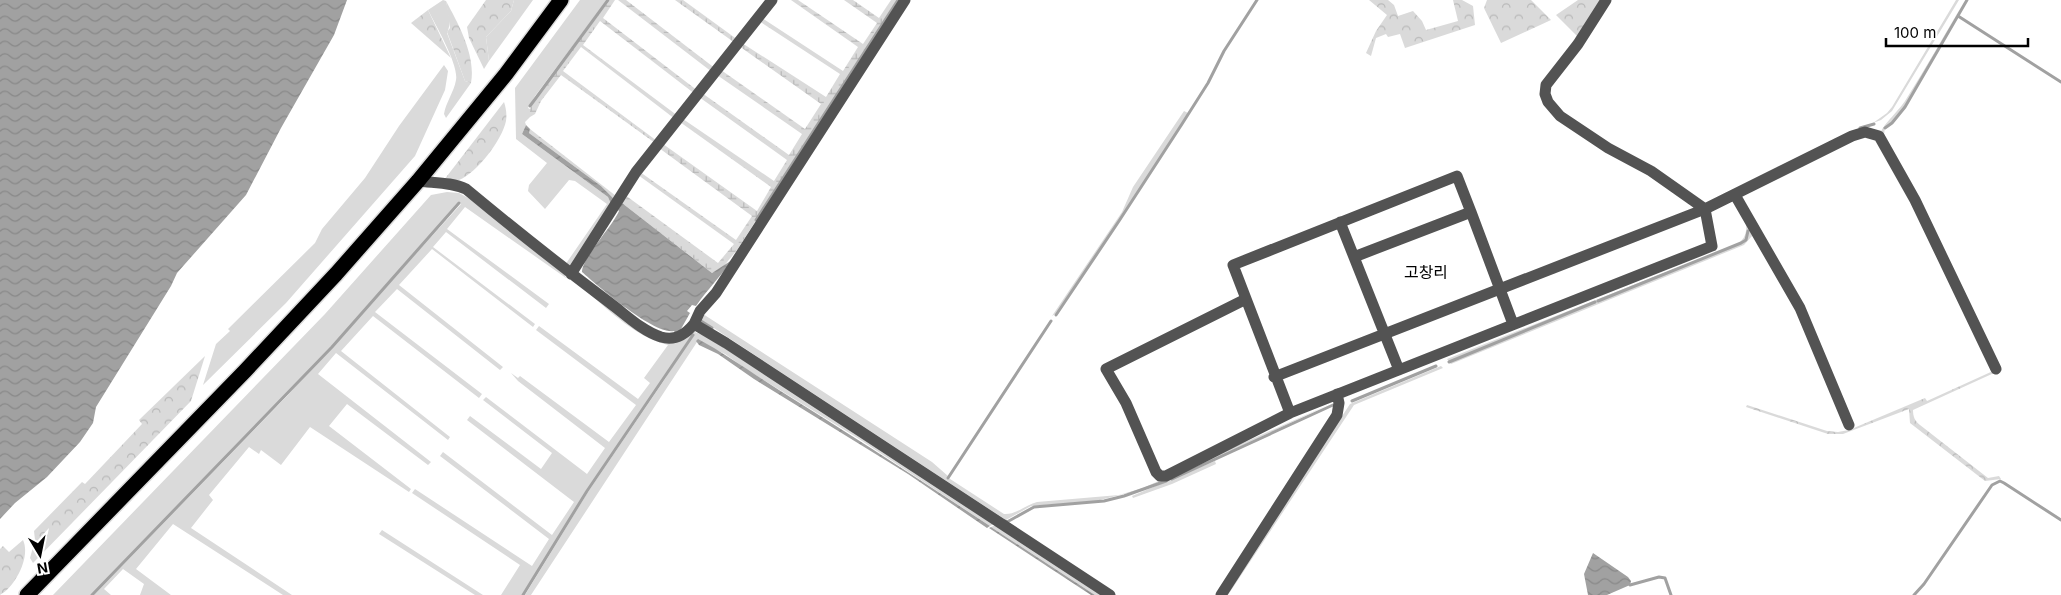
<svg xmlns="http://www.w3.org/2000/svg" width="2061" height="595" font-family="Inter,'Noto Sans KR',sans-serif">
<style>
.green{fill:#dadada}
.forest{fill:url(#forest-crowns)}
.wetland{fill:url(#wetland-marsh)}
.water{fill:url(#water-waves)}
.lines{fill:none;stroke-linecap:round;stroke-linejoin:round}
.stream{stroke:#a1a1a1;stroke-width:3}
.highway-casing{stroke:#dbdbdb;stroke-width:18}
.minor{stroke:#535353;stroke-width:11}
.highway{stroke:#000;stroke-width:15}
.labels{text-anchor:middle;stroke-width:4;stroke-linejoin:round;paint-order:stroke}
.quarter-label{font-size:16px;fill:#000;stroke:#fff}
</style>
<defs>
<pattern id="forest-crowns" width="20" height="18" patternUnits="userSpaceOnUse" patternTransform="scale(1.25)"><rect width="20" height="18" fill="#dadada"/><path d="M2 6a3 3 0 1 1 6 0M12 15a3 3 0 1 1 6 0" fill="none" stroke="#b9b9b9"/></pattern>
<pattern id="wetland-marsh" width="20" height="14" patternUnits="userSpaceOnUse" patternTransform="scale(1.25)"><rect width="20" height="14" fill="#dadada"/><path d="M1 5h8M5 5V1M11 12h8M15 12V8" fill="none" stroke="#b9b9b9"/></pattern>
<pattern id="water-waves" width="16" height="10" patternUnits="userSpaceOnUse" patternTransform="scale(1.25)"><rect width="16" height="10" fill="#a1a1a1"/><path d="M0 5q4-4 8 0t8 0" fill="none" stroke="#898989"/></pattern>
</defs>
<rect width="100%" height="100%" fill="#fff"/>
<path class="green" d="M 443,0 L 446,1 C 448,11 452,23 447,33 L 465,81 L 471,83 L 446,118 L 444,114 C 446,102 454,92 456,80 C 459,65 436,26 428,10 Z
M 514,0 L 533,0 L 489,61 L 486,37 L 511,11 Z
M 580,0 L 607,0 L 535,96 L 528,108 L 530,109 L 530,117 L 525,122 L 526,125 L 522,134 L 608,197 L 611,204 L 571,268 L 565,265 L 607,204 L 575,181 L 569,180 L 545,209 L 528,191 L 529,185 L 547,163 L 516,139 L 515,88 Z
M 1956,0 L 1959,0 L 1892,111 L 1881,120 L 1873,123 L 1887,113 L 1892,107 Z
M 1965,0 L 1904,107 L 1891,123 L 1885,127 L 1884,135 L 1881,132 C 1883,125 1900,109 1905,101 C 1926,68 1945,34 1965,0 Z
M 444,65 L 448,71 L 445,90 L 415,156 L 286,303 L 203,385 L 216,344 L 230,331 L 228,329 L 315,243 L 322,229 L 365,178 L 399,126 Z
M 1184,111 L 1188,113 L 1119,221 L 1055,314 L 1052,316 L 1122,212 L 1133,187 Z
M 447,192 L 459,193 L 470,199 L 565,275 L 566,278 L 465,207 L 447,229 L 549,304 L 546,308 L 446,232 L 433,247 L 535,324 L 533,327 L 432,249 L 399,285 L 503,367 L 500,370 L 397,289 L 375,312 L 482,394 L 479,398 L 373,316 L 341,351 L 450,437 L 448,440 L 336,353 L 318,374 L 431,462 L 428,465 L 347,404 L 329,426 L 411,489 L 409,492 L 310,427 L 281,465 L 261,450 L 259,454 L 249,447 L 209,495 L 213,500 L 191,528 L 292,595 L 283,595 L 173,524 L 136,569 L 171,595 L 140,595 L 144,584 L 123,569 L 104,589 L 111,595 L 94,595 L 288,395 L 461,204 L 459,202 L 332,346 L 91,595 L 53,595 L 325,314 L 431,195 Z
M 1745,214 L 1752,236 L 1744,245 L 1451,364 L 1447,359 L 1739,243 C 1749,235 1746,225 1745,214 Z
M 586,291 L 655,338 L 692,331 L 706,336 L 994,524 L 990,526 L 859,439 L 749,371 L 725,354 L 697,341 L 697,342 L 531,595 L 525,595 L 588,492 L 665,379 L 692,335 L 587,491 L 522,595 L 501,595 L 520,565 L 412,493 L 415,489 L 532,566 L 549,539 L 440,456 L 443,452 L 552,535 L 574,502 L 467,420 L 470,416 L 541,469 L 552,453 L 483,400 L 486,397 L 587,474 L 605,448 L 518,381 L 511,373 L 518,378 L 520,376 L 609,442 L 636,405 L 536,330 L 539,326 L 638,399 L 650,383 L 644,378 L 668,345 C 636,337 611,312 586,291 Z
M 703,314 L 932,462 L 948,476 L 947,477 L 1004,514 C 1015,515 1026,505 1037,502 L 1119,495 L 1143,488 L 1328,405 L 1214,459 L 1140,490 L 1096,501 L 1031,506 L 1006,520 L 700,319 Z
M 1441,366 L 1443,368 L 1354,405 L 1228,595 L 1225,595 L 1350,404 Z
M 1215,461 L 1216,464 L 1172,484 L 1133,498 L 1132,496 Z
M 996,525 L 1102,595 L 1095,595 L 991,527 Z
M 382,530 L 483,595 L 475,595 L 379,534 Z"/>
<path class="forest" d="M 486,0 L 514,0 L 511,11 L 486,37 L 489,61 L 484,69 L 469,38 L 467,27 Z
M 1369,0 L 1388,0 L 1394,5 L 1398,16 L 1413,11 L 1422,21 L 1426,30 L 1458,21 L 1453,0 L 1462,0 L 1473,6 L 1475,25 L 1405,48 L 1400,34 L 1388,37 L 1386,34 L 1376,38 L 1371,56 L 1366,53 L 1376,31 L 1387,15 Z
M 1487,0 L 1531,0 L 1551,20 L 1501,43 L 1484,8 Z
M 1578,0 L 1603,0 L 1578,37 L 1556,15 Z
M 446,1 C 459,25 476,56 471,83 L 465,81 L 447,32 L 450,28 Z
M 428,10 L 451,58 L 411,23 Z
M 504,102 C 506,108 507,114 506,121 C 502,140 477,173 459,180 C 454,182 449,180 444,180 Z
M 205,356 L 191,401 L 33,563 L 30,558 L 35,540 L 34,531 L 82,482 L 85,484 L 142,424 L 139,420 Z
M 1993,371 L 1994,373 L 1913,410 C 1913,417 1915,421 1920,425 L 1988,478 L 1999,476 L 2001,479 L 1985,481 L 1910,423 L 1909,409 L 1843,434 L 1828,434 L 1746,407 L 1747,405 L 1827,431 L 1838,432 L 1849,430 L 1925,398 L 1927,401 Z
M 23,540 C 31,557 15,587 0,595 L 0,549 L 3,546 L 9,552 Z"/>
<path class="wetland" d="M 610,0 L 615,0 L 603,18 L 698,91 L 695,94 L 600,21 L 583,45 L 678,116 L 675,119 L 581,47 L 563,71 L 657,141 L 655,143 L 561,75 L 541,101 L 535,114 L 530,117 L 530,109 L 538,95 Z
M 618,0 L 626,0 L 716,69 L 712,72 Z
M 675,0 L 683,0 L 738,40 L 735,43 Z
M 791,0 L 798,0 L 863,44 L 877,23 L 844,0 L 853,0 L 879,18 L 891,0 L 897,0 L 737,250 L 723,267 L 712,273 L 622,203 L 625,195 L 718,263 L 734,244 L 638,175 L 640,172 L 736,240 L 752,216 L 659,148 L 663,144 L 757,211 L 771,187 L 680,122 L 683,119 L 774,181 L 787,160 L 699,97 L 702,93 L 789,155 L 802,134 L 717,75 L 721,70 L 805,129 L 821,104 L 739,46 L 742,43 L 826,97 L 840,74 L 759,21 L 762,18 L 843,71 L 858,47 Z
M 530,129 L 616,196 L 614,199 L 601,186 L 529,133 Z"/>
<path class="water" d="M 0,0 L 347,0 L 334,35 L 281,128 L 246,195 L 177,273 L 171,286 L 96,407 L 93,423 L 80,442 L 47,477 L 15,503 L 0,519 Z
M 526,125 L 530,129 L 529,133 L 601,186 L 614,199 L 611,204 L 608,197 L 522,134 Z
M 622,203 L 712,273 L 732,260 C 721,276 707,290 696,306 L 692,305 L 687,311 L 690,313 L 677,336 L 674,331 C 654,335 598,286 582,272 C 582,258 612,227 619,211 L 618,210 Z
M 698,339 C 726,354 752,373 779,390 C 850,434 920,480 990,526 L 987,528 L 908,474 L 754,379 L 718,354 L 699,345 L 696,341 Z
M 991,527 L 1095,595 L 1091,595 L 989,528 Z
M 1593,553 L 1628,577 L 1631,581 L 1630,585 L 1607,595 L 1588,595 L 1584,574 Z"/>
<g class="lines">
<path class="stream" d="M 1958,16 L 2061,82
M 530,106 L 608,0
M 1860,128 L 1874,124
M 1885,128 L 1892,123 L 1905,107 L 1967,0
M 756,220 L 898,0
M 1598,301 L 1741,243 L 1746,240 L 1748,231
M 1056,315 L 1119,221 L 1182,124 L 1208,83 L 1224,51 L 1257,0
M 701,321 L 712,328
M 1449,362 L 1595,302
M 1352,401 L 1436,366
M 948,478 L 1051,321
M 1172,479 L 1333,405
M 1005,521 L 1007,522 L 1034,507 L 1104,501 L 1124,496 L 1166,481
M 1630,585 L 1659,577 L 1665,578 L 1671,595
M 92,595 L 332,347 L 459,203
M 523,595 L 587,491 L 693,335
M 1914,595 L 1924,584 L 1992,485 L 2000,481 L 2004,483 L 2061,520"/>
<defs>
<path id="highway" d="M 27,595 L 245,371 L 336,274 L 418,181 L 506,74 L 561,0"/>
</defs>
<use href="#highway" class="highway-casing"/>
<path class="minor" d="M 1606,0 L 1578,44 L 1546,85 L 1545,94 L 1548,102 L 1560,116 L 1608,148 L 1651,171 L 1705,209
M 418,181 C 434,183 452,182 466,189 C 513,228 561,266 610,303 C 625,314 642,331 661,337 C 675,341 685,335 694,324 L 726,343 L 1110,595
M 1735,195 L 1800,308 L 1849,425
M 1340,222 L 1399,370
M 1354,257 L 1471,212 L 1513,324
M 571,274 L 636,172 L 772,0
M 1246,299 L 1106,369 L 1126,403 L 1156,472 L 1160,476 L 1166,476 L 1290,413 L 1712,246 L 1705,209 L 1852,136 L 1865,132 L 1879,136 L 1915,200 L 1996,369
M 694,324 L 700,311 L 716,293 L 905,0
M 1274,377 L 1705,209
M 1290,413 L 1233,265 L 1457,176 L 1471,212
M 1221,595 L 1337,415 L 1339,403 L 1337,394"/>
<use href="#highway" class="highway"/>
</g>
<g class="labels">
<g class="quarter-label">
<text x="1426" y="278">고창리</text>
</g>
</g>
<g transform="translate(40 555) rotate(170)" stroke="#ffffff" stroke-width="4" paint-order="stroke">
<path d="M0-4L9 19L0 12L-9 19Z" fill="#000000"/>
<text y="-8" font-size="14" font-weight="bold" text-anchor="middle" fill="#000000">N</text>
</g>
<path d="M1886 38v8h142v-8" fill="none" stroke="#000000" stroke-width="2.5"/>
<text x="1894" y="38" font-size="15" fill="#000000" stroke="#ffffff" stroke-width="4" paint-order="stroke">100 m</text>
</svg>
